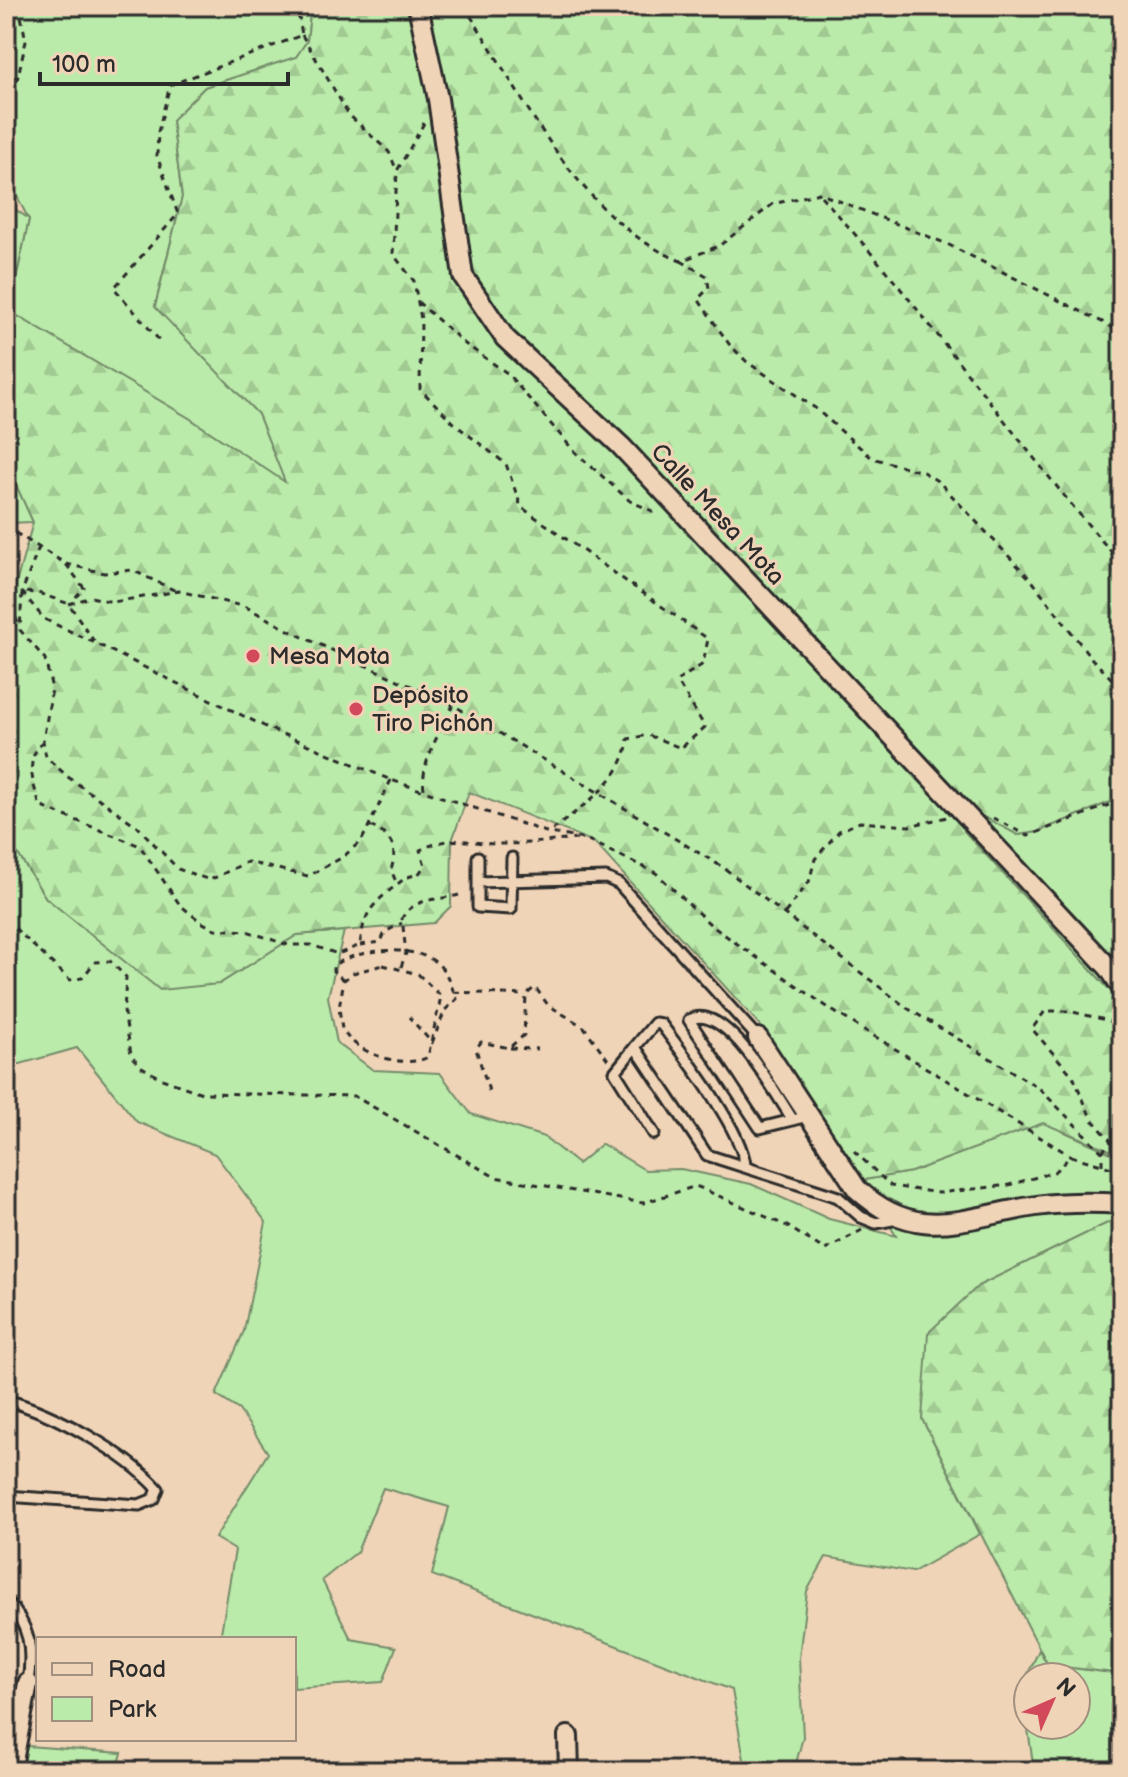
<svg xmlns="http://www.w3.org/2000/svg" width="1128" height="1777" font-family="'Balsamiq Sans',sans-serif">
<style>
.green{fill:#bbebaa;stroke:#738b6a;stroke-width:2;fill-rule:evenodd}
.forest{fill:url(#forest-firs);stroke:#738b6a;stroke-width:2}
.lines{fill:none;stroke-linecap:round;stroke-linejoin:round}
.lane-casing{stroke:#2b2b2b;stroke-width:15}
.street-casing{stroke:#2b2b2b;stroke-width:24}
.path{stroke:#2b2b2b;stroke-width:3;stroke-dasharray:6 6;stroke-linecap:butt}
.lane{stroke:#f0d4b7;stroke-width:9}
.street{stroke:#f0d4b7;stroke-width:18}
.poi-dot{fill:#d1495b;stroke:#f0d4b7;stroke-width:3}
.labels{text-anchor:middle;stroke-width:6;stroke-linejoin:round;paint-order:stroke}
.street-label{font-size:24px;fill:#2b2b2b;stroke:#f0d4b7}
.poi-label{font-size:24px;fill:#2b2b2b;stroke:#f0d4b7;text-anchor:start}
</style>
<defs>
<pattern id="forest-firs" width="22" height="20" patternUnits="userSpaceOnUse" patternTransform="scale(2)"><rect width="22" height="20" fill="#bbebaa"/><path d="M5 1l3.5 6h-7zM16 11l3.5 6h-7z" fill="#a1ca92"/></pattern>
</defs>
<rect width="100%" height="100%" fill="#f0d4b7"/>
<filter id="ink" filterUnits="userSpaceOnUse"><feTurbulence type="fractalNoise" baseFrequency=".0125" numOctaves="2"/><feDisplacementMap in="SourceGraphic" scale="16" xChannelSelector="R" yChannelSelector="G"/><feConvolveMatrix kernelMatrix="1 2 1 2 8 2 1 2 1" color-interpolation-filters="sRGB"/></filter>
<g filter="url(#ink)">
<path class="green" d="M 6,6 L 311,6 L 307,41 L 296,57 L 205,87 L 172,120 L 182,197 L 155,306 L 258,414 L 286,483 L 189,418 L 9,311 L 29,220 L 6,175 Z
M 6,463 L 33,522 L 6,523 Z
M 1122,797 L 1122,1034 L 1118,999 L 963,831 L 984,815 L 1018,835 L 1037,832 Z
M 6,835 L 46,898 L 219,984 L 297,935 L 344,931 L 328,997 L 337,1043 L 373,1070 L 440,1073 L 471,1114 L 544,1137 L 578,1164 L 602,1144 L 645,1170 L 681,1169 L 751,1184 L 829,1219 L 896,1236 L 864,1180 L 911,1172 L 1043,1122 L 1122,1158 L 1122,1216 L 978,1286 L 922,1419 L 980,1534 L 913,1572 L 826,1557 L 807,1591 L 799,1658 L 803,1737 L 794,1771 L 746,1771 L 732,1690 L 432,1575 L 449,1507 L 383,1488 L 357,1552 L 322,1580 L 351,1639 L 396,1647 L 383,1682 L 294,1688 L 294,1639 L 220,1639 L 235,1550 L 215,1538 L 268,1453 L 239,1410 L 216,1395 L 244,1331 L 266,1222 L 215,1154 L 137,1122 L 77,1048 L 6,1068 Z
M 1039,1650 L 1048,1665 L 1122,1674 L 1122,1692 L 1111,1704 L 1111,1771 L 1034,1771 L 1022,1687 ZM 1028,1677 L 1076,1677 L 1076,1725 L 1028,1725 Z
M 27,1746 L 122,1753 L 117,1771 L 22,1771 Z"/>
<path class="forest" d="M 311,6 L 1122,6 L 1122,797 L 1037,832 L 1018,835 L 982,816 L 964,831 L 1118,999 L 1122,1034 L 1122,1155 L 1043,1123 L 911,1172 L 864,1180 L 760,1025 L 594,842 L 469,792 L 452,841 L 451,906 L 434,923 L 297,935 L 219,984 L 160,990 L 46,898 L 6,835 L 6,620 L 33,522 L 6,463 L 6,203 L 29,219 L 9,311 L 189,418 L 285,482 L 258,414 L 155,307 L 182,197 L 172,120 L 205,87 L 296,57 L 307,41 Z
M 1122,1216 L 1122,1674 L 1048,1665 L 922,1419 L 928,1333 L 978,1286 Z"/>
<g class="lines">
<defs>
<path id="lane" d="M 478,857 L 478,907 L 511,909 L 512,858
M 478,882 L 606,878 L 619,884 L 758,1038
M 635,1047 L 615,1072 L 654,1134
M 793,1120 C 775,1094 726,1000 689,1020 L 760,1128 L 809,1116
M 745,1165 C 742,1130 684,1055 661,1024 L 655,1023 L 635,1047 L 707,1155 L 838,1197 L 861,1217 L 876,1223 L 898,1219
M 6,1400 C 54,1413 125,1452 158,1489 L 154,1499 L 139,1505 L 6,1496
M 6,1600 C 30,1626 33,1648 28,1683"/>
<path id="street" d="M 418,6 L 438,99 L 463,276 L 505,338 L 621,446 L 1109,968 L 1122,988
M 758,1038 L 857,1189 C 918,1245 964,1217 1036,1206 C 1066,1202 1092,1202 1122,1204
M 568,1736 L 569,1771
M 11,1771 L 28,1683"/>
</defs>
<use href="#lane" class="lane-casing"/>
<use href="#street" class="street-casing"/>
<path class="path" d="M 464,6 C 523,94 578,220 681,261 L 719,246 L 773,204 L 819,193 L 947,244 L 1122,332
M 302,35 L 349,115 L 389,152 L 397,171
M 424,123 L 397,171 L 393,254 L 414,281 L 421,319 L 420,389 L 457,426 L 506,464 L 521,507 L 708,639 L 703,664 L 677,681 L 705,727 L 681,748 L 648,735 L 628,739 C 624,782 580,807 549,833
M 821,196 C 928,313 1017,445 1122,564
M 6,201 L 15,89 L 26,41 L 19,6
M 681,261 L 707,276 L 709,288 L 698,299 L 729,344 L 747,362 L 815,408 L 872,458 L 923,472 L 939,482 L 1033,582 L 1092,659 L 1122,689
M 418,302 L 465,344 L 507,373 L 575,452 L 630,501 L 659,514
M 159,340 L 114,288 L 178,214 L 157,156 L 158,132 L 170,85 L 302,35 L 297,6
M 6,539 L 14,532 L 66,564 L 84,588 L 72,601
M 39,547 L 22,592 L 44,619 L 95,643
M 66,564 L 104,573 L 132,570 L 176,591
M 6,595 L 19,626
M 69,604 L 91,597 L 113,602 L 179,591 L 246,607 L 292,632 L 453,705
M 43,741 C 24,760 33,783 40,806 L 140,846 L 180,905 L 201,922 L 215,929 L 247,931 L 288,945 L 311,945 L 338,954 L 360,945 C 364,912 371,906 395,886 C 404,879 406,876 418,875 L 425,865 L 420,850 C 455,833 467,844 501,844 C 527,844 553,841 578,839
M 391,780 L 362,840 L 343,857 L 308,876 L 247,862 L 210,880 L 178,869 L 137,826 L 68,777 L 46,757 L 43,741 L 52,689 L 45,659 L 20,630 L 22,592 L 38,593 L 69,604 L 95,643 L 266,727 L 391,780 L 549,833 L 586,839 L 656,873 L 712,926 L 833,1011 L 1071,1156
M 424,789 C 420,762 442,729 453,705 L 724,868 L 907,1008 L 1039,1088 L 1102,1152 L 1102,1167
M 993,818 L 1028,836 L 1122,800
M 370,826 C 392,836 398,848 391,870 L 397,884
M 785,913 L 809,882 L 815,859 L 839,831 L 860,822 L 909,826 L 947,817
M 6,920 L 70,980 L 82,978 L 95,962 L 110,961 L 126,977 L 124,1011 L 131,1054 L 140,1066 L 162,1079 L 202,1093 L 354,1096 L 495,1177 L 643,1203 L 696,1186 L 787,1226 L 825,1250 L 862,1230
M 360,945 L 381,942 L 385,932 L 402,923
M 383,965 L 418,974 L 441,996 L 428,1057 C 405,1070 354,1053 342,1029 L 339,1008 L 344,980 L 353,973 Z
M 401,967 L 406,953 L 402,918 C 416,896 437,901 459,895
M 344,980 L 333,971 L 333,966 C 357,948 418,943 440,966 C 449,976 451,987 457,999 L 445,1010 L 432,1043 L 409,1017
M 454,992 L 526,995
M 510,1048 L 538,1049
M 489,1091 L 476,1049 L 481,1042 L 509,1048 L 524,1035 L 526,995 L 535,987 L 548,1005 L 584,1027 L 609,1061
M 854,1151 L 891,1186 L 939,1193 L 1009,1185 L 1054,1172 L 1071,1156 L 1122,1171
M 1102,1152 L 1111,1141 L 1091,1118 L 1073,1076 L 1032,1029 L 1045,1011 L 1069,1011 L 1122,1024"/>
<use href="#lane" class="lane"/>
<use href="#street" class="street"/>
</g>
</g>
<g class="poi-dot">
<circle cx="253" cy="656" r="8"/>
<circle cx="356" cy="709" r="8"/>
</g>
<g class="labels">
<g class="street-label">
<text transform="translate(718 514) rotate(47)" y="8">Calle Mesa Mota</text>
</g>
<g class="poi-label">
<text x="269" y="664">Mesa Mota</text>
<text x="372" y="703">Depósito<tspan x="372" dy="28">Tiro Pichón</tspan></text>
</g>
</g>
<rect width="1128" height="1777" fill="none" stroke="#f0d4b7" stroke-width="32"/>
<rect x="16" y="16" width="1096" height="1745" fill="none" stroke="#2b2b2b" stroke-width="3" filter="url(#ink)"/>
<rect x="36" y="1637" width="260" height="104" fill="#f0d4b7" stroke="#a1907f" stroke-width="2"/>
<rect x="52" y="1663" width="40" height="12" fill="#f0d4b7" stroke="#a1907f" stroke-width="2"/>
<text x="108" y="1677" font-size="24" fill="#2b2b2b">Road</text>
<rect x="52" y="1697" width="40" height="24" fill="#bbebaa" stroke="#a1907f" stroke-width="2"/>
<text x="108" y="1717" font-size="24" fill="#2b2b2b">Park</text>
<g transform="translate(1052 1701) rotate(45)"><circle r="38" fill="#f0d4b7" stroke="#a1907f" stroke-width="2"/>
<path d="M0-6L14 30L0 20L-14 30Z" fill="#d1495b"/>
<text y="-12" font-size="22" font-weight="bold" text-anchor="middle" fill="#2b2b2b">N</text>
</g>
<path d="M40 72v12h248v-12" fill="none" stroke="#2b2b2b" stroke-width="4"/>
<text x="52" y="72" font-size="24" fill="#2b2b2b" stroke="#f0d4b7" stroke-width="6" paint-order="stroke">100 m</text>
</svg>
